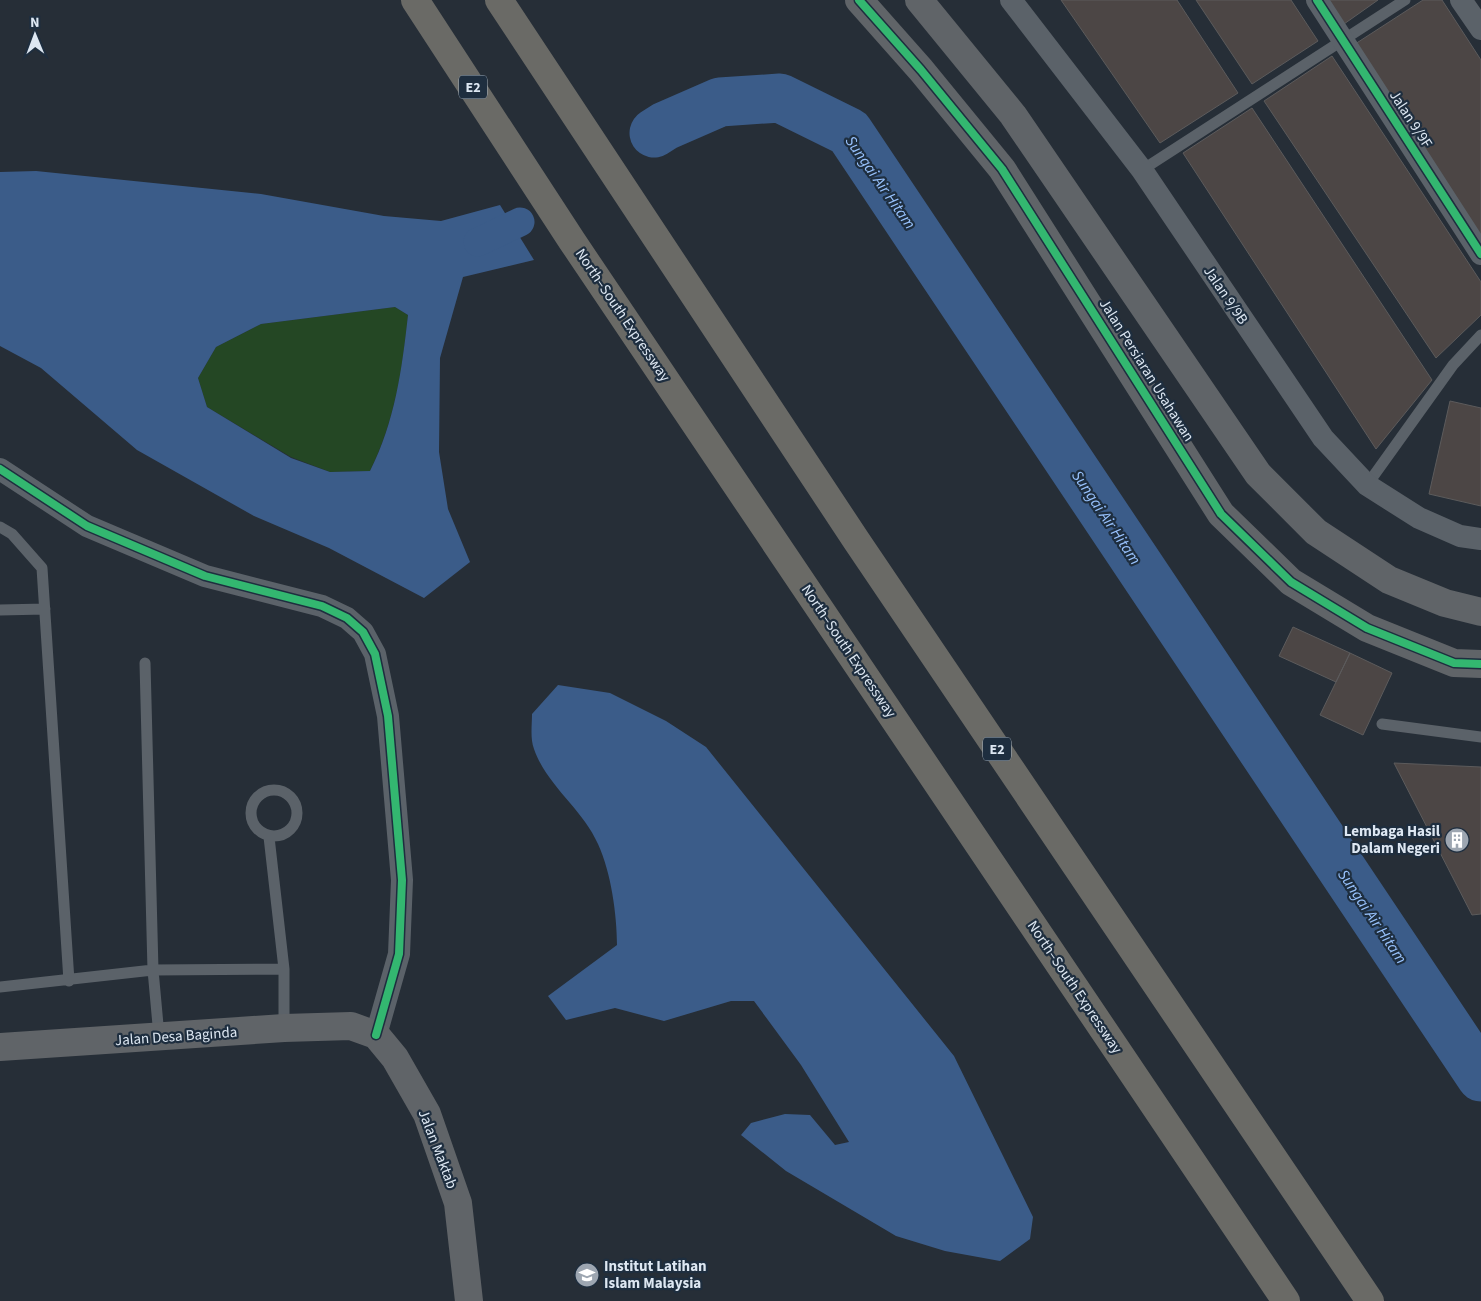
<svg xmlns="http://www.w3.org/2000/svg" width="1481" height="1301" font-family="'Source Sans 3',sans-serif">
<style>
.green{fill:#244724}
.water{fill:#3b5c89;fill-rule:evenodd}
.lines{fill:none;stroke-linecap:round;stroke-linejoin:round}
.canal{stroke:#3b5c89;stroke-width:29}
.river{stroke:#3b5c89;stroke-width:49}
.building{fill:#4c4645;stroke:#5c5b5c}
.lane{stroke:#5b6269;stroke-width:11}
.street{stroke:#5b6269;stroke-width:22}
.secondary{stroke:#606468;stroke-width:28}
.highway{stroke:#6a6a66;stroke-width:28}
.cycleway-casing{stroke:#1e2e3f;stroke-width:11}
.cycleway{stroke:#33b770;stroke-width:8}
.labels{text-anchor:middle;stroke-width:4.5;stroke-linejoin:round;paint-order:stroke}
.shield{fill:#1e2e3f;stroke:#a4b0bc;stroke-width:1}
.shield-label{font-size:14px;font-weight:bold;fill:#dde7f2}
.street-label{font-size:15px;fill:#dde7f2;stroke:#1e2e3f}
.poi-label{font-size:15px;font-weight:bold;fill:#dde7f2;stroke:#1e2e3f;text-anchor:end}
.water-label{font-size:16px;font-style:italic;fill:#98c2fd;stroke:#1e2e3f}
</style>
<rect width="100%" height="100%" fill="#262e37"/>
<path class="green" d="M 395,307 L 408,315 C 402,372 395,419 370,471 L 330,472 L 291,457 L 207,407 L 198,378 L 216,347 L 261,324 Z"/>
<path class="water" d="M 36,171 L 261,194 L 384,216 L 441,221 L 500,205 L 534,260 L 463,277 L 440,358 L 439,452 L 448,509 L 470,562 L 424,598 L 329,548 L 254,516 L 137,450 L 41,368 L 0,346 L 0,172 ZM 395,307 L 408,315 C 402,369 395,422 370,471 L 330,472 L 291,458 L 207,407 L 198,378 L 216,347 L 261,324 Z
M 558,685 L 610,693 L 666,721 L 706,747 L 954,1056 L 1033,1217 L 1030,1239 L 1000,1261 L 945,1251 L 896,1236 L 786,1171 L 741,1135 L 751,1123 L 785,1114 L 810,1115 L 835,1145 L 849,1142 L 801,1065 L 754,1001 L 731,1001 L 664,1021 L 615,1008 L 566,1020 L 548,996 L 617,945 C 617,915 611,872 598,844 C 582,808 547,786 534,749 C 530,739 532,724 532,714 Z"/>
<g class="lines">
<path class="canal" d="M 478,242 L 520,222"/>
<path class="river" d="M 654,133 L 665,126 L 720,102 L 780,98 L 849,132 L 1481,1077"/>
</g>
<path class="building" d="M 1061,0 L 1177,0 L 1238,93 L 1160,143 Z
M 1196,0 L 1291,0 L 1318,41 L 1252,84 Z
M 1328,0 L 1378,0 L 1344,24 Z
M 1423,0 L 1442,0 L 1481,60 L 1481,241 L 1352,46 Z
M 1332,56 L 1481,282 L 1481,315 L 1436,358 L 1264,101 Z
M 1252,108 L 1432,380 L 1376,449 L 1183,153 Z
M 1450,401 L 1481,408 L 1481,506 L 1429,494 Z
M 1293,627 L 1350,653 L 1336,682 L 1279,656 Z
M 1350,653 L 1392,673 L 1363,735 L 1320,715 Z
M 1394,763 L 1481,767 L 1481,914 L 1472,915 Z"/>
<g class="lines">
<path class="lane" d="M 1142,170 L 1405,0
M 1367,485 L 1453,365 L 1481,335
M 0,527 L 12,534 L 42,568 L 69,981
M 0,610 L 45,609
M 145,663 L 153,970 L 284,969
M 1382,724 L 1481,737
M251 813a23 23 0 1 1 46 0a23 23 0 1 1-46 0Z
M 269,837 L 284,969 L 284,1028
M 0,987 L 153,970 L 159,1036"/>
<path class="street" d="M 1011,0 L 1142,170 L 1323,438 L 1367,485 L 1419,518 L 1460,536 L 1481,539
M 1317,0 L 1481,254
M 1461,0 L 1481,29
M 0,469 L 87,526 L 205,576 L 322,606 L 347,618 L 363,632 L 375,654 L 388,716 L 402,880 L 399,954 L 376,1035"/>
<path class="secondary" d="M 859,0 L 921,70 L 1002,169 L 1221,514 L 1291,582 L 1367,628 L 1454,663 L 1481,664
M 919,0 L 1013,115 L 1258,474 L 1316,532 L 1389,580 L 1445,603 L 1481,612
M 0,1047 L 284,1028 L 351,1026 L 376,1035 L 395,1058 L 427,1114 L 458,1203 L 469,1301"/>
<path class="highway" d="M 415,0 L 572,241 L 1286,1301
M 499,0 L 856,540 L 1370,1301"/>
<defs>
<path id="cycleway" d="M 859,0 L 921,70 L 1002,169 L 1221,514 L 1291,582 L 1367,628 L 1454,663 L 1481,664
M 1317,0 L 1481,254
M 0,469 L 87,526 L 205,576 L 322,606 L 347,618 L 363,632 L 375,654 L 388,716 L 402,880 L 399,954 L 376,1035"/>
</defs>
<use href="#cycleway" class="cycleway-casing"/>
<use href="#cycleway" class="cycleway"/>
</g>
<defs>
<symbol id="building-disc" viewBox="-11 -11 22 22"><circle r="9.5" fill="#9da6b1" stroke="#1e2e3f"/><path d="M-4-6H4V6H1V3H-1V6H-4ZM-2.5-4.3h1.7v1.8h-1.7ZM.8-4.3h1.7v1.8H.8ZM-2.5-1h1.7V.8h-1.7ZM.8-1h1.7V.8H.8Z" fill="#fff"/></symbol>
<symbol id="university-disc" viewBox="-11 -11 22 22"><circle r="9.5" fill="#9da6b1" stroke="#1e2e3f"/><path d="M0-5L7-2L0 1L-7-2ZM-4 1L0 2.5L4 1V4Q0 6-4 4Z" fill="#fff"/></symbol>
</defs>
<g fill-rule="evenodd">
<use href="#building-disc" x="1443" y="826" width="28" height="28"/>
<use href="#university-disc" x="573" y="1261" width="28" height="28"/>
</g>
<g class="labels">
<g class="shield">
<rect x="459" y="75.5" width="28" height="23" rx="4"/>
<rect x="983" y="737.5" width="28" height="23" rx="4"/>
</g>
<g class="shield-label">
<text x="473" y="92">E2</text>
<text x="997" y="754">E2</text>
</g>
<g class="street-label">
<text transform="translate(1411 119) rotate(57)" y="5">Jalan 9/9F</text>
<text transform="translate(1226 295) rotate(56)" y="5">Jalan 9/9B</text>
<text transform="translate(623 315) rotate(56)" y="5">North–South Expressway</text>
<text transform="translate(1147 370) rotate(58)" y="5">Jalan Persiaran Usahawan</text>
<text transform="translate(849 651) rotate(56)" y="5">North–South Expressway</text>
<text transform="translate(1075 987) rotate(56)" y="5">North–South Expressway</text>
<text transform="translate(176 1036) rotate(-4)" y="5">Jalan Desa Baginda</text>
<text transform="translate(438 1149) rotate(69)" y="5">Jalan Maktab</text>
</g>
<g class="poi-label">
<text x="1440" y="836">Lembaga Hasil<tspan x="1440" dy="17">Dalam Negeri</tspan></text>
<text x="604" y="1271" text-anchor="start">Institut Latihan<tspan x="604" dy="17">Islam Malaysia</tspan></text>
</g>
<g class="water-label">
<text transform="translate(881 182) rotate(55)" y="6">Sungai Air Hitam</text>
<text transform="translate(1107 517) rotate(56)" y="6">Sungai Air Hitam</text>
<text transform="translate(1373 916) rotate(56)" y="6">Sungai Air Hitam</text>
</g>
</g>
<g transform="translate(35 35) rotate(359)" stroke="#1e2e3f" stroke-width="4" paint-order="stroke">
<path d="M0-4L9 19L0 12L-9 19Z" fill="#dde7f2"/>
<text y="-8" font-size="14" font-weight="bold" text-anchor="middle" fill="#dde7f2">N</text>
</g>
</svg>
